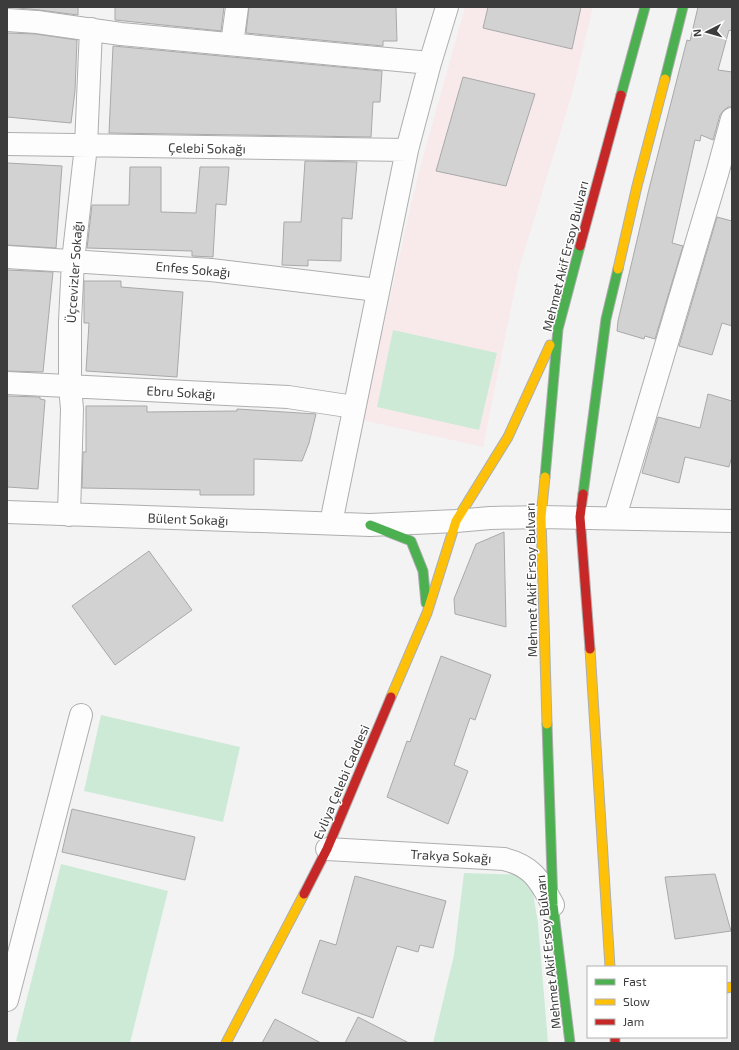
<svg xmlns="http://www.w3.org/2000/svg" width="739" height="1050" font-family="'Exo 2',sans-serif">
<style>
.education{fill:#f8eaeb}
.green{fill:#ccead6}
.building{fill:#d2d2d2;stroke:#a9a9aa}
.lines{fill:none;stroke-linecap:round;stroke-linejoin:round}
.street-casing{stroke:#aeaeaf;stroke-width:24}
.fast-casing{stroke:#aeaeaf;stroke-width:11}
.slow-casing{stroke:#aeaeaf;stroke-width:11}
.jam-casing{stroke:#aeaeaf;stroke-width:11}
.street{stroke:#fdfdfd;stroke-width:22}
.fast{stroke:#4caf50;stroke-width:9}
.slow{stroke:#ffc107;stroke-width:9}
.jam{stroke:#c62828;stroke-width:9}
.labels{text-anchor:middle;stroke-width:3;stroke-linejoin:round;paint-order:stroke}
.street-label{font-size:13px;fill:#3c3c3d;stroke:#fff}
</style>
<rect width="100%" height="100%" fill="#f3f3f4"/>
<path class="education" d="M 465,7 L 593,7 L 572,94 L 519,269 L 483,447 L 362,420 L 418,175 Z"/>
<path class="green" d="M 393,330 L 497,353 L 479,430 L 377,407 Z
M 101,715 L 240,747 L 223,822 L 84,791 Z
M 61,864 L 168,891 L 130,1043 L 25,1043 L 16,1041 Z
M 464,873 L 530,875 L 538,923 L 548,1043 L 433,1043 L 454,955 Z"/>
<path class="building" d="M 8,7 L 78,7 L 78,15 L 39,10 Z
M 115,7 L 224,7 L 221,31 L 115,20 Z
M 249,7 L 396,7 L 397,41 L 383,41 L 383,46 L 246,33 Z
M 488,7 L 581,7 L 572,49 L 483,28 Z
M 698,7 L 732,7 L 732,31 L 729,30 L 718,70 L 732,72 L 732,107 L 728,107 L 724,110 L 720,115 L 713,140 L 701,135 L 700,141 L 695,140 L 672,243 L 683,246 L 655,339 L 645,336 L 644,339 L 617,331 L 618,321 L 649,189 L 687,40 L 690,41 Z
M 7,33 L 36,34 L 77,40 L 75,91 L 71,123 L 7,117 Z
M 113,46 L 382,71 L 380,102 L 373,102 L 371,137 L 109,133 Z
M 463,77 L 535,94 L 506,186 L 436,171 Z
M 305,161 L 357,162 L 352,219 L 342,218 L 341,261 L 308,260 L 308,266 L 282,265 L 284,222 L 301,222 Z
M 7,163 L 62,166 L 56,248 L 7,245 Z
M 130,167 L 161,167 L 161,212 L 196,213 L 200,167 L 229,167 L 226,205 L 216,204 L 213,257 L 192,256 L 192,251 L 87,248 L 92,205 L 129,205 Z
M 717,217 L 732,221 L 732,326 L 722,323 L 712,355 L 679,346 Z
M 7,270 L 53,272 L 43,372 L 7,371 Z
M 84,281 L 121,281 L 121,287 L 183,292 L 177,377 L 86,371 L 89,323 L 84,323 Z
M 708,394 L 732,401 L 732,456 L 729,467 L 685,457 L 679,483 L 642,473 L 658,417 L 700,428 Z
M 7,396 L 40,397 L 40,399 L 45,400 L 38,489 L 7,487 Z
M 86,406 L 147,406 L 147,412 L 237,411 L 237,409 L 316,414 L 309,443 L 302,461 L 254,459 L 254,495 L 200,495 L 200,490 L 82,488 L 83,452 L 86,452 Z
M 504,532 L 506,627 L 455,614 L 454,599 L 476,544 Z
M 149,551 L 192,610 L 115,665 L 72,606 Z
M 441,656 L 491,675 L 475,720 L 470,718 L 454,765 L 468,771 L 448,824 L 387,797 L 407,741 L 410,742 Z
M 72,809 L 195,837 L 185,880 L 62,852 Z
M 715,874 L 731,931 L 675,939 L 665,877 Z
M 355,876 L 446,901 L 433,948 L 420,945 L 418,952 L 397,946 L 373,1018 L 302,993 L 320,940 L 336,945 Z
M 358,1017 L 409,1043 L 345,1043 Z
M 275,1019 L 321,1043 L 262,1043 Z"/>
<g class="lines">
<defs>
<path id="street" d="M 7,20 L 37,22 L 121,34 L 430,63
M 232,44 L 237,7
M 7,144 L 407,150
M 7,257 L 211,270 L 377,290
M 7,383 L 288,397 L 354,407
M 7,512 L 370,525 L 456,521 L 490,518 L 541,517 L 732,521
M 69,515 L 72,409 L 70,386 L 70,321 L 73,261 L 86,146 L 91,29
M 615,517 L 717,174 L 732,119
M 331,523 L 407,150 L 430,63 L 447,7
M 327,849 L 504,859 C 533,866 540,881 553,905
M 7,1000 L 81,715"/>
<path id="fast" d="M 665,79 L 683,7
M 621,95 L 645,7
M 545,477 L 558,329 L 580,246
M 583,494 L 606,319 L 618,269
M 370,525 L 411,541 L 423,571 L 426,603
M 547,724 L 553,905 L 570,1043"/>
<path id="slow" d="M 618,269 L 637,186 L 665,79
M 545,477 L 541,517 L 547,724
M 456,521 L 508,437 L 550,345
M 590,649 L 610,967
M 391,697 L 427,613 L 456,521
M 726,988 L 732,987
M 226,1043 L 304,894"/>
<path id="jam" d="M 580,246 L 621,95
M 583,494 L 580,517 L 590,649
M 304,894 L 327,849 L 391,697
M 615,1037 L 615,1043"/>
</defs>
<use href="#street" class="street-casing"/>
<use href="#fast" class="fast-casing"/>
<use href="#slow" class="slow-casing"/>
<use href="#jam" class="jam-casing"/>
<use href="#street" class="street"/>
<use href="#fast" class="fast"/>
<use href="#slow" class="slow"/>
<use href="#jam" class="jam"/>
</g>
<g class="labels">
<g class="street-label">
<text transform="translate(207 148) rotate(1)" y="5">Çelebi Sokağı</text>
<text transform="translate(565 256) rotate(-76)" y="5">Mehmet Akif Ersoy Bulvarı</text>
<text transform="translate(193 269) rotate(5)" y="5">Enfes Sokağı</text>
<text transform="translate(74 272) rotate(-86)" y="5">Üçcevizler Sokağı</text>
<text transform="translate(181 392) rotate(3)" y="5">Ebru Sokağı</text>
<text transform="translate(188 519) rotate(2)" y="5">Bülent Sokağı</text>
<text transform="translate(531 580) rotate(-91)" y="5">Mehmet Akif Ersoy Bulvarı</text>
<text transform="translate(341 782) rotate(-67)" y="5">Evliya Çelebi Caddesi</text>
<text transform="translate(451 856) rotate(3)" y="5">Trakya Sokağı</text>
<text transform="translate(548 952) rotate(-96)" y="5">Mehmet Akif Ersoy Bulvarı</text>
</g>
</g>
<rect width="739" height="1050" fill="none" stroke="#3c3c3d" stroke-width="16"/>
<rect x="587" y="966" width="140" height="72" fill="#ffffff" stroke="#b1b1b1"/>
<rect x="595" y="979" width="20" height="6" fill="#4caf50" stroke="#b1b1b1"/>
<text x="623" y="986" font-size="12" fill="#3c3c3d">Fast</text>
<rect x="595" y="999" width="20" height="6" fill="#ffc107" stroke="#b1b1b1"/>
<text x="623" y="1006" font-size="12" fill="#3c3c3d">Slow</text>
<rect x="595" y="1019" width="20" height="6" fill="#c62828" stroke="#b1b1b1"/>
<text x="623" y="1026" font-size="12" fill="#3c3c3d">Jam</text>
<g transform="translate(707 32) rotate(264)" stroke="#ffffff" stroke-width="3" paint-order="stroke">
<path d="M0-3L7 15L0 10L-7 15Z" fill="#3c3c3d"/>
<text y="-6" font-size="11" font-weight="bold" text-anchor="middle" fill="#3c3c3d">N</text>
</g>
</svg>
